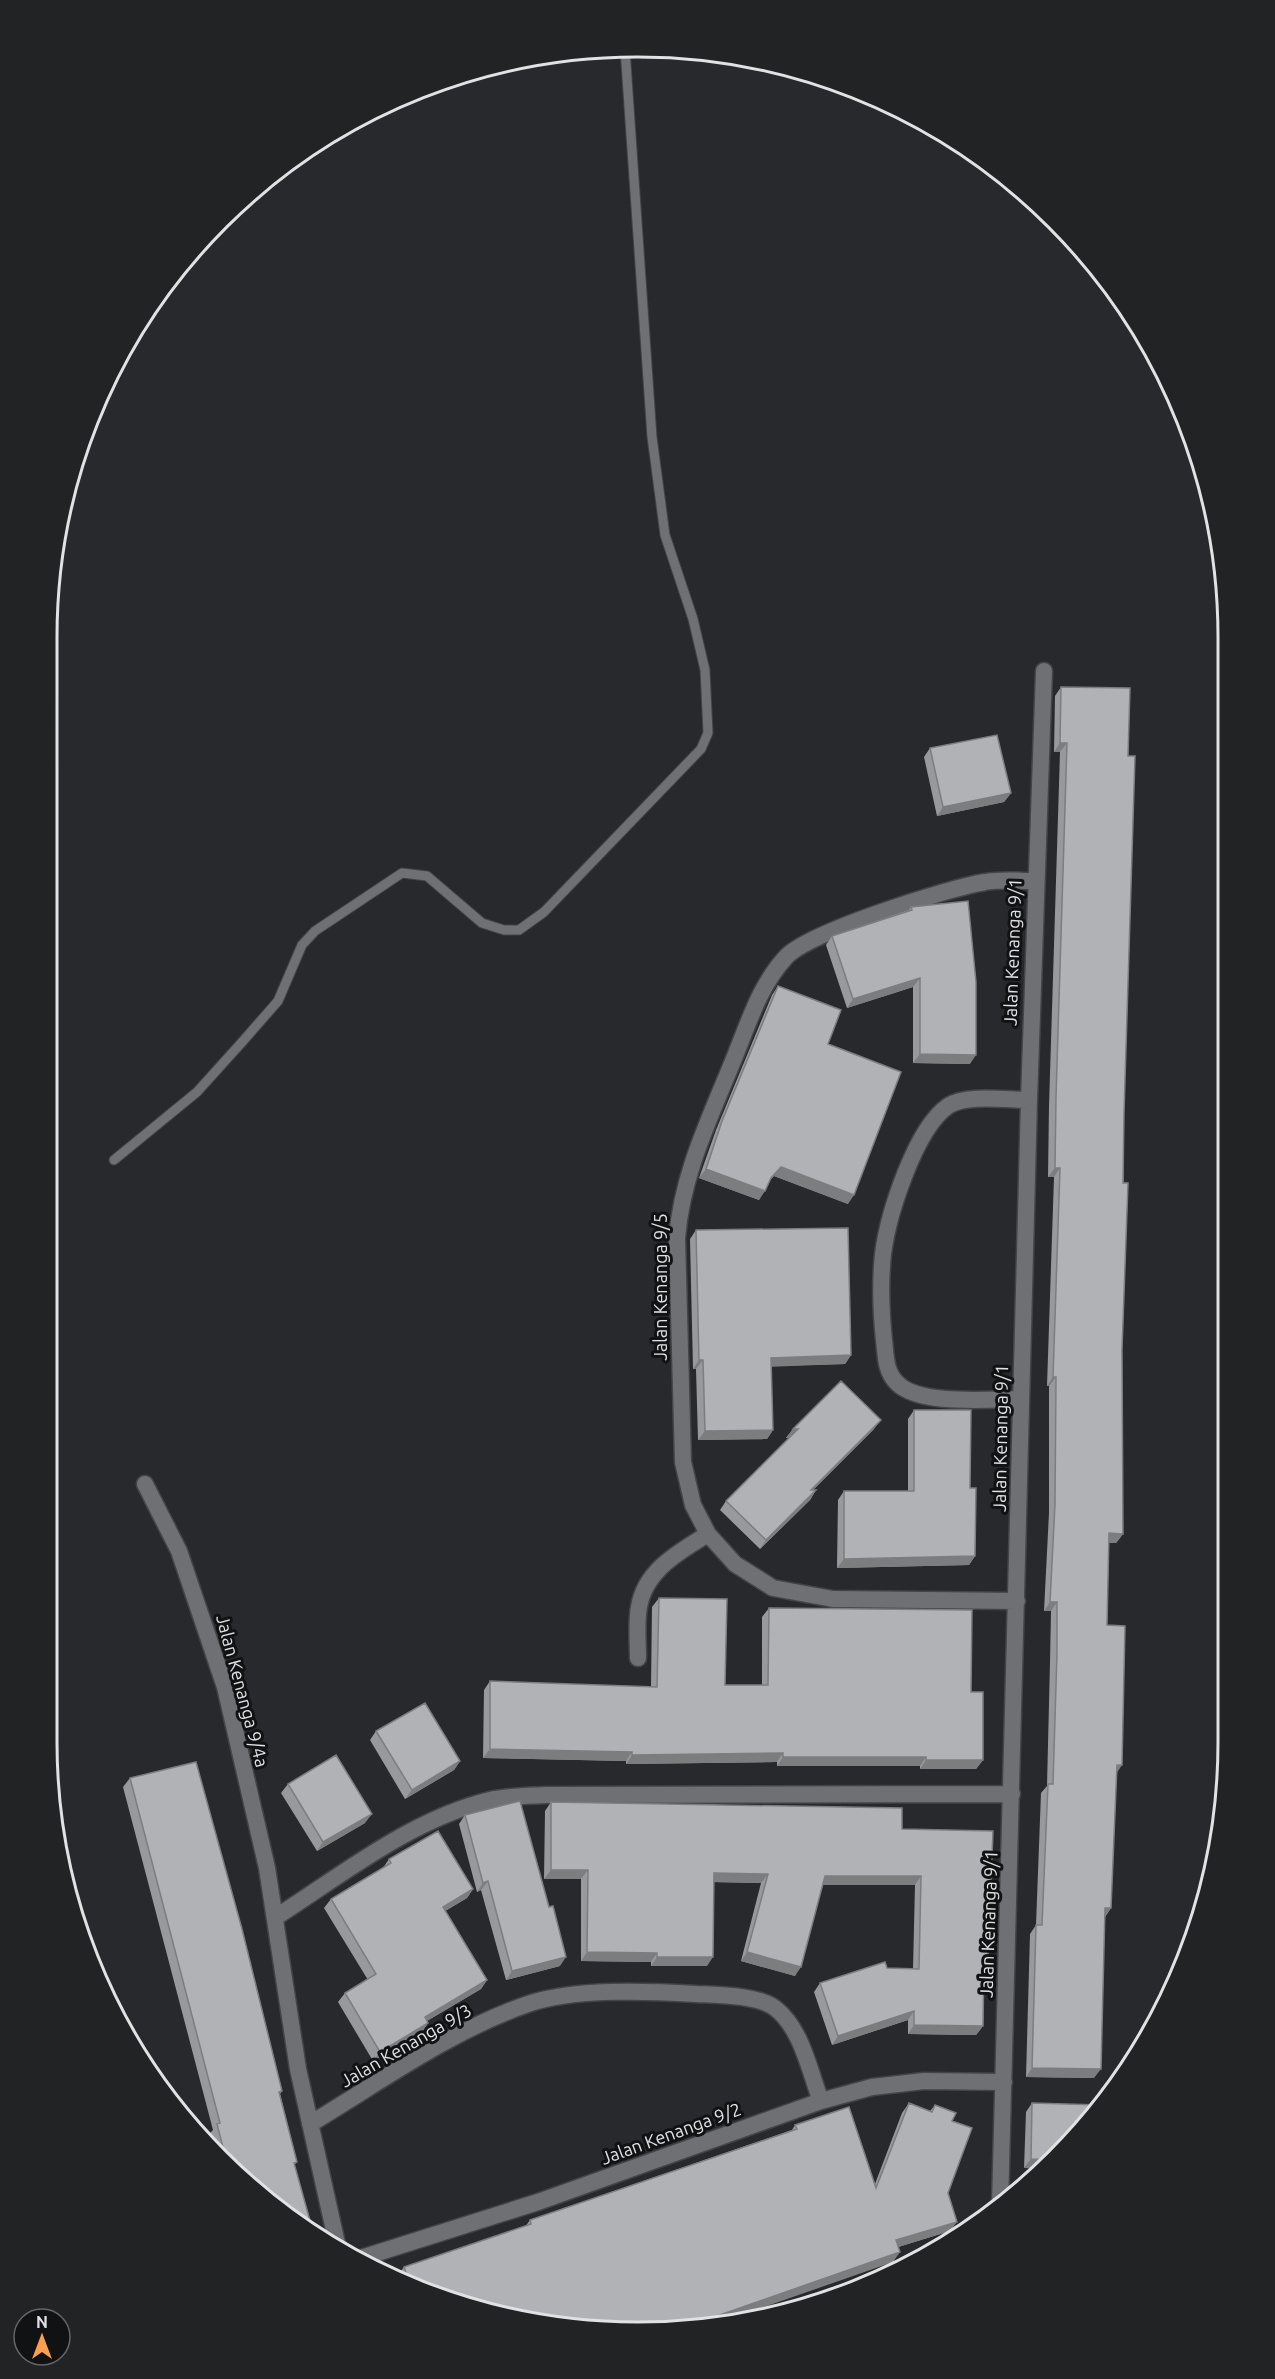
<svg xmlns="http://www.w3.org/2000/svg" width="1275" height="2379" font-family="Ubuntu,sans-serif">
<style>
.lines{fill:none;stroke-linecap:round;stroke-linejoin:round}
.service-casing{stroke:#434447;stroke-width:11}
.minor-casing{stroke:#434447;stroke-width:19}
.service{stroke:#6f7074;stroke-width:9}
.minor{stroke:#6f7074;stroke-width:16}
.wall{fill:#98999d}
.shaded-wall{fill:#7c7d7f}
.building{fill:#b1b2b6;stroke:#7c7d7f;stroke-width:1.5}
.labels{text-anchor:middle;stroke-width:6;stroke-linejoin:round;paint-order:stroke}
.street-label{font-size:18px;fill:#e2e2e4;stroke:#111213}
.rim{fill:none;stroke:#e2e2e4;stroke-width:3}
</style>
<rect width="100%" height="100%" fill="#28292c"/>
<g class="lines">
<defs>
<path id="service" d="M 114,1160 L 197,1092 L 243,1041 L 278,1001 L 302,945 L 315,931 L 402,873 L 427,876 L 482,923 L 504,930 L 519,930 L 544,912 L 701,749 L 708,733 L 705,670 L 693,619 L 665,535 L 652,437 L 625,49"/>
<path id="minor" d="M 1021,1399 C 990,1399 919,1406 897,1383 C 885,1371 886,1356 884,1340 C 881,1312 880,1283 883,1254 C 888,1215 915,1129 948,1106 C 966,1094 1007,1100 1029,1100
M 145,1484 L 179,1551 L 225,1687 L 267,1868 L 298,2069 L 338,2248
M 1017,1601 L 833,1599 L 773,1588 L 735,1564 L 708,1534 L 693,1505 L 683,1462 L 677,1238 C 682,1175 709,1120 733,1061 C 748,1025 759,986 786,957 C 809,932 948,888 985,882 C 1001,879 1018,881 1035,881
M 638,1658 C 638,1642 636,1623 639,1607 C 645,1570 679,1552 708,1534
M 276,1917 C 343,1874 412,1819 490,1800 C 508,1796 528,1796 546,1795 L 1012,1794
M 310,2124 C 380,2082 450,2031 528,2004 C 574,1988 647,1991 696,1994 C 717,1995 758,1995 775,2008 C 802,2029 809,2070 821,2101
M 1000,2206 L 1029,1100 L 1044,671
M 358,2259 L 538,2202 L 821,2101 L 872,2087 L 924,2081 L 1004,2082"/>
</defs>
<use href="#service" class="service-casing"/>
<use href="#minor" class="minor-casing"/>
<use href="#service" class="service"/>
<use href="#minor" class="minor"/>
</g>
<path class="wall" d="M 1061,687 L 1128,756 L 1124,1113 L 1122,1350 L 1123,1534 L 1116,1543 L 1109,1543 L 1107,1625 L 1116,1773 L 1111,1908 L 1105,1917 L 1094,2078 L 1026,2077 L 1030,1934 L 1036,1925 L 1041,1793 L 1047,1786 L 1050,1662 L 1051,1611 L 1044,1611 L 1049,1513 L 1049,1386 L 1047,1386 L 1054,1177 L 1048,1177 L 1049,1106 L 1060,752 L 1054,752 L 1055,696 Z
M 930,748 L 1011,793 L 1004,802 L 937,816 L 924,757 Z
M 911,907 L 970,1064 L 913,1063 L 913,987 L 847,1008 L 826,945 L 832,936 L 909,910 Z
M 778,986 L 828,1044 L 848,1204 L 774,1176 L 769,1181 L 759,1200 L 699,1178 L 716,1130 L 772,995 Z
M 696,1230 L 851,1355 L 845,1364 L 771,1366 L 773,1430 L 767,1439 L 698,1440 L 696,1369 L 693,1369 L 690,1239 Z
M 914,1410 L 970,1488 L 975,1556 L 969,1565 L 837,1568 L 838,1500 L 844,1491 L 908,1491 L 908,1419 Z
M 793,1429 L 874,1429 L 813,1490 L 816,1490 L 810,1500 L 760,1549 L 720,1510 L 726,1501 L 789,1438 L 786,1438 Z
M 659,1598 L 725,1685 L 762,1685 L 762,1617 L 769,1608 L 971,1692 L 983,1760 L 976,1769 L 920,1769 L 920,1766 L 777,1766 L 777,1762 L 626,1764 L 626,1761 L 483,1758 L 484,1690 L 490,1681 L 651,1687 L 652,1607 Z
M 376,1731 L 460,1761 L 454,1770 L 405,1799 L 370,1740 Z
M 130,1778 L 282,2091 L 280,2094 L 297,2162 L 294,2165 L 248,2186 L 215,2151 L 210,2133 L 213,2130 L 123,1787 Z
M 288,1784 L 365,1823 L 317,1851 L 281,1793 Z
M 551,1802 L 902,1829 L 988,1956 L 984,1962 L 983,2026 L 976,2035 L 908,2034 L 908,2020 L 832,2045 L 814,1992 L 820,1983 L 887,1968 L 913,1969 L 915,1885 L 823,1885 L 795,1976 L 741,1961 L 761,1883 L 714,1882 L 707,1966 L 651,1966 L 651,1962 L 581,1961 L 581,1879 L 544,1879 L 545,1811 Z
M 465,1815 L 560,1966 L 506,1980 L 481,1890 L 477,1892 L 459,1824 Z
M 389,1859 L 473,1889 L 467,1898 L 445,1911 L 487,1980 L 481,1989 L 427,2021 L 428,2023 L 422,2032 L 373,2061 L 338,2002 L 345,1993 L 368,1980 L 324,1908 L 331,1899 L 383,1868 Z
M 909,2103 L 930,2111 L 935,2105 L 952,2121 L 948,2193 L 950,2231 L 898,2247 L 893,2262 L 411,2287 L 399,2281 L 397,2276 L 404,2267 L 525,2227 L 530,2220 L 792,2130 L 795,2125 L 875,2184 L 902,2113 Z
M 1032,2103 L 1100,2108 L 1024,2168 L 1026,2112 Z"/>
<path class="shaded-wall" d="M 1060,743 L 1067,743 L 1060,752 L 1054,752 Z
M 1011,793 L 1004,802 L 937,816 L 943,807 Z
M 920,978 L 913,987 L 847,1008 L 853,999 Z
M 920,1054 L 976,1055 L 970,1064 L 913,1063 Z
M 781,1167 L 854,1195 L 848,1204 L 774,1176 L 764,1187 Z
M 1055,1168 L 1060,1168 L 1054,1177 L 1048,1177 Z
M 706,1169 L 765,1191 L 759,1200 L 699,1178 Z
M 851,1355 L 845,1364 L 765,1367 L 771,1358 Z
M 699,1360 L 703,1360 L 696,1369 L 693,1369 Z
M 1053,1377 L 1056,1377 L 1049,1386 L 1047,1386 Z
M 881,1420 L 874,1429 L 804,1499 L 811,1490 Z
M 793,1429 L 798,1429 L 791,1438 L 786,1438 Z
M 773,1430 L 767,1439 L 698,1440 L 705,1431 Z
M 816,1490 L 810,1500 L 760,1549 L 766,1540 Z
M 1109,1533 L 1123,1534 L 1116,1543 L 1103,1543 Z
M 975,1556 L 969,1565 L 837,1568 L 844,1559 Z
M 1050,1602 L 1057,1602 L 1051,1611 L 1044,1611 Z
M 490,1749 L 632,1752 L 626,1761 L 483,1758 Z
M 783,1753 L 777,1762 L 626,1764 L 632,1755 Z
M 783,1757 L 926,1757 L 920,1766 L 777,1766 Z
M 926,1760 L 983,1760 L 976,1769 L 920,1769 Z
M 460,1761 L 454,1770 L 405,1799 L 412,1790 Z
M 1117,1765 L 1122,1765 L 1116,1774 Z
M 372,1814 L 365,1823 L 317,1851 L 323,1842 Z
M 551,1870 L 588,1870 L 581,1879 L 544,1879 Z
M 714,1873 L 768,1874 L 761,1883 L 707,1882 Z
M 825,1876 L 921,1876 L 915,1885 L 819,1885 Z
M 488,1881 L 481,1890 L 477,1892 L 483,1883 Z
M 473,1889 L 467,1898 L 437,1916 L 443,1907 Z
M 1105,1908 L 1111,1908 L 1105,1917 Z
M 587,1952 L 657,1953 L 651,1962 L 581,1961 Z
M 747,1952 L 801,1967 L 795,1976 L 741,1961 Z
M 566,1957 L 560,1966 L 506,1980 L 512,1971 Z
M 657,1957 L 713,1957 L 707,1966 L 651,1966 Z
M 487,1980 L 481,1989 L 418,2026 L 425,2017 Z
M 914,2011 L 908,2020 L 832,2045 L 838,2036 Z
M 428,2023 L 422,2032 L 373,2061 L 380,2052 Z
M 914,2025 L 983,2026 L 976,2035 L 908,2034 Z
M 1032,2068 L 1101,2069 L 1094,2078 L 1026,2077 Z
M 1031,2159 L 1052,2160 L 1043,2169 L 1024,2168 Z
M 957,2222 L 950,2231 L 889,2250 L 896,2240 Z
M 900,2252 L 893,2262 L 710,2326 L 674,2331 Z"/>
<path class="building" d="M 1061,687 L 1130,688 L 1128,756 L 1135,756 L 1124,1113 L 1123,1183 L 1128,1183 L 1122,1350 L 1123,1534 L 1109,1533 L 1107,1625 L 1125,1626 L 1122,1765 L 1117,1765 L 1111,1908 L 1105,1908 L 1101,2069 L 1032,2068 L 1036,1925 L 1042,1925 L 1048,1784 L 1053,1784 L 1057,1653 L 1057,1602 L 1050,1602 L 1055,1504 L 1056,1377 L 1053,1377 L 1060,1168 L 1055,1168 L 1056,1097 L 1067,743 L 1060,743 Z
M 997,735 L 1011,793 L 943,807 L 930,748 Z
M 968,901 L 976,982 L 976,1055 L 920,1054 L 920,978 L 853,999 L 832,936 L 912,910 L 911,907 Z
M 778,986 L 841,1010 L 828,1044 L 901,1072 L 854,1195 L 781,1167 L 771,1178 L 765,1191 L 706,1169 L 722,1121 Z
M 848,1228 L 851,1355 L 771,1358 L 773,1430 L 705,1431 L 703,1360 L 699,1360 L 696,1230 Z
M 841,1381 L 881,1420 L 811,1490 L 816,1490 L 766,1540 L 726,1501 L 798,1429 L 793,1429 Z
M 914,1410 L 971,1410 L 970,1488 L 976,1488 L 975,1556 L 844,1559 L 844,1491 L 914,1491 Z
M 659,1598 L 727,1599 L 725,1685 L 768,1685 L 769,1608 L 972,1610 L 971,1692 L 983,1692 L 983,1760 L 926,1760 L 926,1757 L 783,1757 L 783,1753 L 632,1755 L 632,1752 L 490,1749 L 490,1681 L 657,1687 Z
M 425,1703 L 460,1761 L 412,1790 L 376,1731 Z
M 336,1755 L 372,1814 L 323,1842 L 288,1784 Z
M 196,1762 L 242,1929 L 282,2091 L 279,2092 L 297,2162 L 294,2163 L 314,2235 L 309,2233 L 248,2186 L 227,2163 L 217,2124 L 220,2123 L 130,1778 Z
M 520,1801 L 549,1907 L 553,1906 L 566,1957 L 512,1971 L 488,1881 L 483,1883 L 465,1815 Z
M 551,1802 L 902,1808 L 902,1829 L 993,1831 L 988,1956 L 984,1956 L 983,2026 L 914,2025 L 914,2011 L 838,2036 L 820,1983 L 885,1962 L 887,1968 L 919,1969 L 921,1876 L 825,1876 L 801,1967 L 747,1952 L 768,1874 L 714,1873 L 713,1957 L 657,1957 L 657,1953 L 587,1952 L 588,1870 L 551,1870 Z
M 438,1831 L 473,1889 L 443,1907 L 487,1980 L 425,2017 L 428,2023 L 380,2052 L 345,1993 L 376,1974 L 331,1899 L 391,1863 L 389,1859 Z
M 909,2103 L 932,2112 L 935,2105 L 956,2113 L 952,2121 L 972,2128 L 948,2193 L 957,2222 L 896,2240 L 900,2252 L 674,2331 L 598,2331 L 485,2312 L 411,2287 L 404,2267 L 531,2224 L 530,2220 L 797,2129 L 795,2125 L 849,2107 L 876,2188 Z
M 1032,2103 L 1100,2105 L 1100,2108 L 1052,2160 L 1031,2159 Z"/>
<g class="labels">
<g class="street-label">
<text transform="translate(1013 952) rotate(-88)" y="6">Jalan Kenanga 9/1</text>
<text transform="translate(661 1287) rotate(-90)" y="6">Jalan Kenanga 9/5</text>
<text transform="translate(1001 1438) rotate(-89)" y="6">Jalan Kenanga 9/1</text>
<text transform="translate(242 1691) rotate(75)" y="6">Jalan Kenanga 9/4a</text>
<text transform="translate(989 1924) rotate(-88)" y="6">Jalan Kenanga 9/1</text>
<text transform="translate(406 2046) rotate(-30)" y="6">Jalan Kenanga 9/3</text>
<text transform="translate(671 2134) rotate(-20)" y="6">Jalan Kenanga 9/2</text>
</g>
</g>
<path d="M0 0H1275V2379H0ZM637 57H638A580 580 0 0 1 1218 637V1742A580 580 0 0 1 638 2322H637A580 580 0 0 1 57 1742V637A580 580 0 0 1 637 57Z" fill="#222324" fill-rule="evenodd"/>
<path class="rim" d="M637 57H638A580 580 0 0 1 1218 637V1742A580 580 0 0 1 638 2322H637A580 580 0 0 1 57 1742V637A580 580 0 0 1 637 57Z"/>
<g transform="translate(42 2337)"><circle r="28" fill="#111213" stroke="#656567" stroke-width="1.5"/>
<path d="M0-4.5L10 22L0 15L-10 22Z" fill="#fa9f4e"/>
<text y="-9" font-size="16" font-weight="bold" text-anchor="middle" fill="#e2e2e4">N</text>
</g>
</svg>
